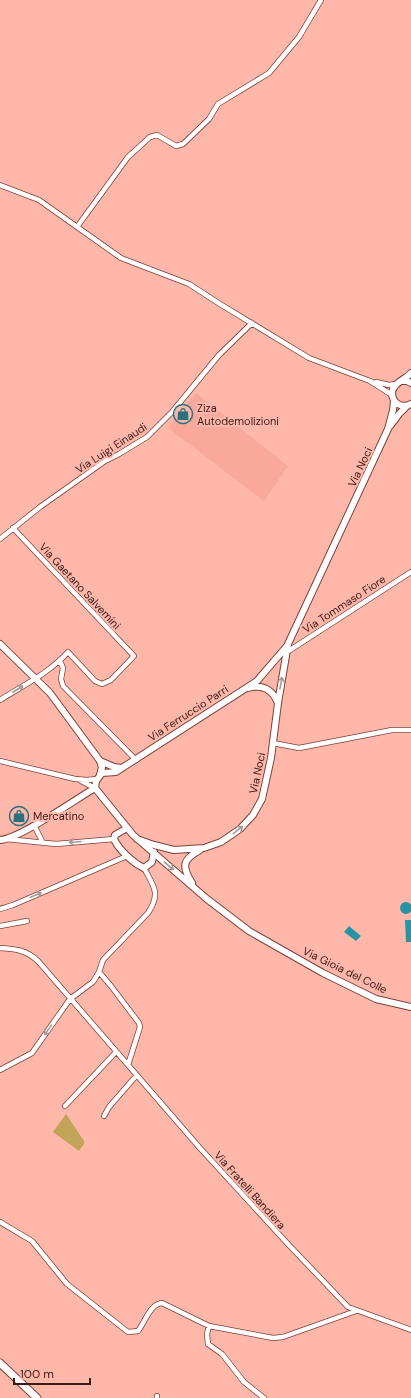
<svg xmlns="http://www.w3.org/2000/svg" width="411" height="1398" font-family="'DM Sans',sans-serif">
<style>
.built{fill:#f8a99c}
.green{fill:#c1a457}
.water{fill:#2794a4}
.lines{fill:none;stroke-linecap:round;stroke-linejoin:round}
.street-casing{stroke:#7e4037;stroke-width:6}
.secondary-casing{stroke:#7e4037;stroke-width:8}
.primary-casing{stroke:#7e4037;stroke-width:9}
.street{stroke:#fff;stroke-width:4.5}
.secondary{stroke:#fff;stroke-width:6}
.primary{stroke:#fff;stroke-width:7}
.oneway{stroke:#a59897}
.labels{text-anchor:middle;stroke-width:4;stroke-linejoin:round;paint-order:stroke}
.poi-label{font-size:11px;fill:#361b17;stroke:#ffb7aa;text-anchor:start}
.street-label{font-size:11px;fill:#361b17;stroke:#ffb7aa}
</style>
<rect width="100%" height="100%" fill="#ffb7aa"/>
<path class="built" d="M 196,393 L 288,466 L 264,501 L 168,428 Z"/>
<path class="green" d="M 66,1114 L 84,1141 L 84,1144 L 79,1151 L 53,1132 Z"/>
<path class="water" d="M400 908a6 6 0 1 1 12 0a6 6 0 1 1-12 0Z
M 405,920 L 411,920 L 411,942 L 406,942 Z
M 349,926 L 361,936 L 356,941 L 344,932 Z"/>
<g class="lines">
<defs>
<path id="street" d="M 0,185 L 39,200 L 121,258 L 189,284 L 220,304 L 309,358 L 370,381 L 392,395
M 77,227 L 128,157 L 150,137 L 157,135 L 176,146 L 183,144 L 209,119 L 218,104 L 269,73 L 299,37 L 321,0
M 376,382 L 389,385 L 396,384
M 0,539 L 40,507 L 105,461 L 119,454 L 147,437 L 172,412 L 219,355 L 252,323
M 287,652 L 411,572
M 60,661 L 63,668 L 61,679 L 63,686 L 136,760
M 0,700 C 24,685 49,673 68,652 L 95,681 L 102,684 L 111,680 L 134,656 L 13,528
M 273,743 L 299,748 L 392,730 L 411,730
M 0,761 L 75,779 L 87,780 L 97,779
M 81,781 L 95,788
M 34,825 L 43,843
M 6,839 L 56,844 L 114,839
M 0,909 L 13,905 L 127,856
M 0,926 L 27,921
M 0,948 C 16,949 26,950 38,961 L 199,1147 L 287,1243 L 348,1307 L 411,1330
M 99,972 L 111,986 L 139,1023 L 140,1027 L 128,1065
M 0,1070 L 32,1053 L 70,999 L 93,982 L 99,972 L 103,960 L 148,913 C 161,893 154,887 144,868
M 65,1106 L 116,1052
M 104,1116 L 109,1107 L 136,1076
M 0,1222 L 32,1241 L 67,1284 L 128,1332 L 138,1331 C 145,1322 150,1304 162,1303 L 209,1326 L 273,1338 L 283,1337 L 356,1311
M 209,1326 L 207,1334 L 208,1344 L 222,1354 L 244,1382 L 264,1398
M 157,1398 L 157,1396"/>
<path id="secondary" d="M 411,373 C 405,380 394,382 392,392 C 392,403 401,409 411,404
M 401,381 L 407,381 L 411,383
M 390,426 L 399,414 L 407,406
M 0,644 L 50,693 L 100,761 L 102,767 L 100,775
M 248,688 C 263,684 272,689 278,703
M 100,761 L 114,767 L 122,768
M 95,788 L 133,835 L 207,899 L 249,931 L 323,973 L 376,999 L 411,1007
M 95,788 L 96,781 L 102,773 L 116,772 L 122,768 L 257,681 L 287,646
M 127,828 L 115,835 L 114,839 C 119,850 133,863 144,868 L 152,862 L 154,852
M 137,839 L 154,845 L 174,850 L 204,848 L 221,842 L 240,829 L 253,815 L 262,799 L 271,758 L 278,703 L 288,644 L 388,429 L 393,410 L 394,401
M 0,840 C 19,839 76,799 95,788
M 192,883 C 181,866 183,859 200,850"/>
<path id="primary" d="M 0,1363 L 37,1398"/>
</defs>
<use href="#street" class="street-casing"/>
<use href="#secondary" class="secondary-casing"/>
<use href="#primary" class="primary-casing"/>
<use href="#street" class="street"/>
<use href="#secondary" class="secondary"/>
<use href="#primary" class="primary"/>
</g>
<defs><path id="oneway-shaft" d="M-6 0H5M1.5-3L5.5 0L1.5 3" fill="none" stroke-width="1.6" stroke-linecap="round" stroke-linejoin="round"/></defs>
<g class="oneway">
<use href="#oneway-shaft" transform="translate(281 683) rotate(-80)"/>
<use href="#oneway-shaft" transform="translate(18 689) rotate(-33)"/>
<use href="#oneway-shaft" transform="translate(238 830) rotate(-38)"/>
<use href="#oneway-shaft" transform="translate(75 842) rotate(175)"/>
<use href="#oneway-shaft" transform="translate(169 866) rotate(41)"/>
<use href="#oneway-shaft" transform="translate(36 895) rotate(-23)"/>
<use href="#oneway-shaft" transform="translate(48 1030) rotate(125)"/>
</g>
<defs>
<symbol id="shop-ring" viewBox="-11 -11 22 22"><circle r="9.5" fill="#ffb7aa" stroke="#29717c" stroke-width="1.5"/><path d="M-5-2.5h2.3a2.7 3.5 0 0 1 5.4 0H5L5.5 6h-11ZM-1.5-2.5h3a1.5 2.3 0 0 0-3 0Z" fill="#29717c"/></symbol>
</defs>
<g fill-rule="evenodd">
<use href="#shop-ring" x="172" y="403" width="22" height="22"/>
<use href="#shop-ring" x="8" y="805" width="22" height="22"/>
</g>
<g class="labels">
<g class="poi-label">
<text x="197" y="412">Ziza<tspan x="197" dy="13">Autodemolizioni</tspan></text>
<text x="33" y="820">Mercatino</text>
</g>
<g class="street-label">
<text transform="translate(111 448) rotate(-33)" y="4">Via Luigi Einaudi</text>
<text transform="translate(360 467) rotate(-65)" y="4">Via Noci</text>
<text transform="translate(80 586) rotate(47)" y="4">Via Gaetano Salvemini</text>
<text transform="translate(344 604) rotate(-33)" y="4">Via Tommaso Fiore</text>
<text transform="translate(188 713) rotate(-33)" y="4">Via Ferruccio Parri</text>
<text transform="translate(257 773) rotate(-78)" y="4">Via Noci</text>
<text transform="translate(345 970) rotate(26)" y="4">Via Gioia del Colle</text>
<text transform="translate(250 1190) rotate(48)" y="4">Via Fratelli Bandiera</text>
</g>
</g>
<path d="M14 1378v6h76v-6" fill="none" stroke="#361b17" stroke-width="2"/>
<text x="20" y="1378" font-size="12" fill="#361b17" stroke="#ffb7aa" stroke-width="3" paint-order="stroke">100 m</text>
</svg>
